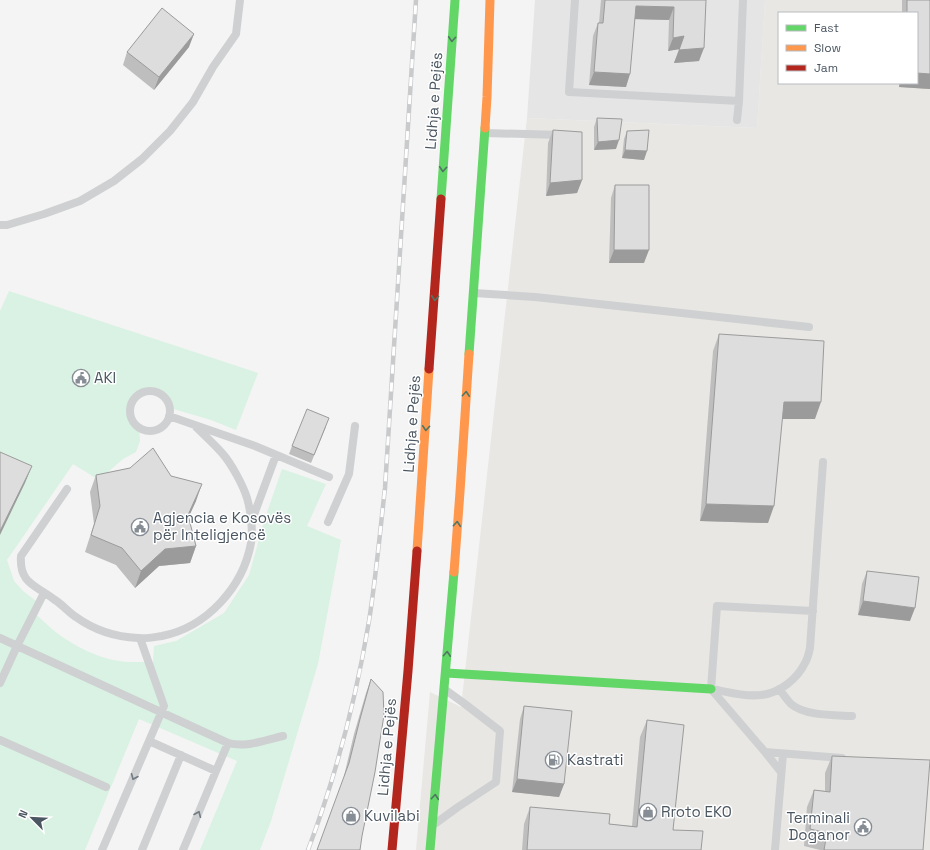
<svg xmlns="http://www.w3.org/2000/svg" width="930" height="850" font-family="'Space Grotesk',sans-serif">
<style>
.commercial{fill:#e8e7e3;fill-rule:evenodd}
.education{fill:#e6e5e6}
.green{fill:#d9f2e3}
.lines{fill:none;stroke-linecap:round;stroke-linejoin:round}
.lane{stroke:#ced0d2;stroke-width:8}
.fast{stroke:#63d668;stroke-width:9}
.slow{stroke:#ff974d;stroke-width:9}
.jam{stroke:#b3261e;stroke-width:9}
.rail-casing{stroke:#c9cacc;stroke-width:4.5}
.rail{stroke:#fff;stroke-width:3;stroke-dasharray:9;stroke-linecap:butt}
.wall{fill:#bebebf}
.shaded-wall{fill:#9b9b9b}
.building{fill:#ddddde;stroke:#9b9b9b}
.oneway{stroke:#507663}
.oneway2{stroke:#727b83}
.labels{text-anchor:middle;stroke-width:3;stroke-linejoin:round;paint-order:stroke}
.street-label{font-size:15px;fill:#4a5661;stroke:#fff}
.poi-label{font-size:15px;fill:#4a5661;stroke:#fff;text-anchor:start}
</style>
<rect width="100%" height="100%" fill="#f4f4f4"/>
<path class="commercial" d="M 765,0 L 930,0 L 930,850 L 416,850 L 430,692 L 461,707 L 527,118 L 757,128 ZM 779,13 L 917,13 L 917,83 L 779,83 Z"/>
<path class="education" d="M 535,0 L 765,0 L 757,128 L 527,118 Z"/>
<path class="green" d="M 9,291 L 258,373 L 236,430 L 211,420 L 170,408 C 159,372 110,402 139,428 L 140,441 L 136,452 L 123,459 L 99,480 L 73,464 L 7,560 L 14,581 L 23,591 L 36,601 L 31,610 C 38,616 45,623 52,629 C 73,646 100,660 128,662 C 137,662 145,662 153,662 L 154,646 L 176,641 L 224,613 L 249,575 L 265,518 L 282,469 L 326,484 L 307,526 L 341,540 L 318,664 L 271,821 L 260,850 L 200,850 L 237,761 L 139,719 L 85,850 L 0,850 L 0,311 Z"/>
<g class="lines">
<path class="lane" d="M 575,0 L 569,92 L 739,101 L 743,0
M 737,120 L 739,101
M 485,133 L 561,135
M 0,225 L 7,225 L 44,214 L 80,201 L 114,181 L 142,159 L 170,131 L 193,102 L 213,67 L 236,34 L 240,0
M 474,293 L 535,297 L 809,327
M130 411a20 20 0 1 1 40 0a20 20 0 1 1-40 0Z
M 169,416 L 255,446 L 329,477
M 67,489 L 21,556 C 19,584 36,585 55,600 C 63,605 68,612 76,617 C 94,630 116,637 138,638 C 146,639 155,637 162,636 C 207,627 243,587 251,543 C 253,528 251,512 247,498 C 243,485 231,463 222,453 C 213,443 203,434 194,425
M 252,520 L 276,455
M 328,522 L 349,474 L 355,426
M 813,611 L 717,606 L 711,689 L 765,752 L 842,758
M 0,638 L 228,743 C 246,748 265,740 283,736
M 140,638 L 164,706 L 149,741 L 216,771 L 228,743
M 0,683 L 17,646 L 44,593
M 712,689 C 728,692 745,697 761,695 C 780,693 797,679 805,663 C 808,658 809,653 810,648 L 823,462
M 779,689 C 783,694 787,700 791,704 C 805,716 834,715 852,716
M 0,740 L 106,787
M 765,752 L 781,772
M 436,823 L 458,807 L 496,782 L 500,731 L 465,704 L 447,691
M 102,850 L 149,741
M 142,850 L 181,755
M 183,850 L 216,771
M 775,850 L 783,754"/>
<path class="fast" d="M 441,199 L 455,0
M 469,354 L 485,128
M 446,673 L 711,689
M 430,850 L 454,572"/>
<path class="slow" d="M 485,128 L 487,97 L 490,0
M 417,551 L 429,369
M 454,572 L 460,492 L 469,354"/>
<path class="jam" d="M 429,369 L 441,199
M 392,850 L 408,671 L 417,551"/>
<defs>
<path id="rail" d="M 308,850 C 336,776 356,699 369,621 C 376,577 380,532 385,488 L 416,0"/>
</defs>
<use href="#rail" class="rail-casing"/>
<use href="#rail" class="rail"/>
</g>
<path class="wall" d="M 601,0 L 706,0 L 699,61 L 674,63 L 679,49 L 668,51 L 669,20 L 635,19 L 626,87 L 589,85 L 593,36 L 598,23 L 599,23 Z
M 902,0 L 930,0 L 930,89 L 899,87 L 899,83 L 917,83 L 917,13 L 902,13 Z
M 189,47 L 154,90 L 123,65 L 127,52 Z
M 597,118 L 616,149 L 594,150 L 594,127 Z
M 553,130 L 582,180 L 577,193 L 546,196 L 548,143 Z
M 627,131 L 644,160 L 622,158 L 624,139 Z
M 615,185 L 644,263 L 609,263 L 611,198 Z
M 719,334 L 815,419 L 782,419 L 768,523 L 700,521 L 713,351 Z
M 326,427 L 311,463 L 289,454 L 292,446 Z
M 130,468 L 171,476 L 196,501 L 188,517 L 196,546 L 190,563 L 159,566 L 135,588 L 116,565 L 85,552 L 94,524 L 90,492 L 96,475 Z
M 867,571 L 910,621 L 858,615 L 862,584 Z
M 371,679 L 362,836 L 344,776 L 354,734 L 366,693 Z
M 524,706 L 564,784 L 559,797 L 512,792 L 520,719 Z
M 647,720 L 673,830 L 701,850 L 522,850 L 524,824 L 530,807 L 609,824 L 632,826 L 640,737 Z
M 832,756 L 923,850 L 820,850 L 804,846 L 807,807 L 814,790 L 825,791 L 825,773 Z"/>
<path class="shaded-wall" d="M 636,6 L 674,7 L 669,20 L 631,19 Z
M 194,34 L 189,47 L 154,90 L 159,77 Z
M 684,36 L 680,49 L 668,51 L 673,38 Z
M 704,48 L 699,61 L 674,63 L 679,50 Z
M 594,72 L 630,74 L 626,87 L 589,85 Z
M 917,73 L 930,74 L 930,89 L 899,87 L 900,83 L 917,83 Z
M 619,140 L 616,149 L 594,150 L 598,142 Z
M 625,150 L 647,151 L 644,160 L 622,158 Z
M 582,180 L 577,193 L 546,196 L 550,183 Z
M 614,250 L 649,250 L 644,263 L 609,263 Z
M 784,402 L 821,402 L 815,419 L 778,419 Z
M 32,466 L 25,483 L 0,535 L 0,531 Z
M 202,484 L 196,501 L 182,532 L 188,515 Z
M 706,504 L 774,506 L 768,523 L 700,521 Z
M 196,546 L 190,563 L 159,566 L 135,588 L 141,571 L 165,549 Z
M 863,601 L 915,608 L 910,621 L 858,615 Z
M 517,779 L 564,784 L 559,797 L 512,792 Z"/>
<path class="building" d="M 605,0 L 706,0 L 704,48 L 679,50 L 684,36 L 673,38 L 674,7 L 636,6 L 630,74 L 594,72 L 598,23 L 603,23 Z
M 907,0 L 930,0 L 930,74 L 917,73 L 917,13 L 907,13 Z
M 162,8 L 194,34 L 159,77 L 127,52 Z
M 597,118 L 622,119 L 619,140 L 598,142 Z
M 553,130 L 582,132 L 582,180 L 550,183 Z
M 649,130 L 647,151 L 625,150 L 627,131 Z
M 615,185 L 649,185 L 649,250 L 614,250 Z
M 719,334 L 824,341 L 821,402 L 784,402 L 774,506 L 706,504 Z
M 307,409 L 329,418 L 314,455 L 292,446 Z
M 153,448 L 171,476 L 202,484 L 188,515 L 196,546 L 165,549 L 141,571 L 122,548 L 91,535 L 100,506 L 96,475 L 130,468 Z
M 0,452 L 32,466 L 0,531 Z
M 867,571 L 919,577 L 915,608 L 863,601 Z
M 371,679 L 383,692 L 384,715 L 375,772 L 362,836 L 360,850 L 317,850 L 349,763 L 360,719 Z
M 524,706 L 572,711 L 564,784 L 517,779 Z
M 647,720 L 684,725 L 673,830 L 703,831 L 701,850 L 527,850 L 530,807 L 610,814 L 609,824 L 637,827 Z
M 832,756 L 930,760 L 923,850 L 824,850 L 827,833 L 810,829 L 814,790 L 830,792 Z"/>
<defs><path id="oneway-chevron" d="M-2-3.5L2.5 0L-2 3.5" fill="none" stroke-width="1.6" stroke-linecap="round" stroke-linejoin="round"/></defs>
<g class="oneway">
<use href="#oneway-chevron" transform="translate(452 39) rotate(94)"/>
<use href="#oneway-chevron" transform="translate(443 169) rotate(94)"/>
<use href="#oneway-chevron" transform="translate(435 298) rotate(94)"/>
<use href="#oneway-chevron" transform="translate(466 394) rotate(-86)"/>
<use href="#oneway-chevron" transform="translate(426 428) rotate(94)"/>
<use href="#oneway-chevron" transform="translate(457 524) rotate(-85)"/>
<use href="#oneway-chevron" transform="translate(447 654) rotate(-86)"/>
<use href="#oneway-chevron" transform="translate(435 797) rotate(-85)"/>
</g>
<g class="oneway2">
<use href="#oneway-chevron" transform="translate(134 777) rotate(113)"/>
<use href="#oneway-chevron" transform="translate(198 814) rotate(-67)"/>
</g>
<defs>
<symbol id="civic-ring" viewBox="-11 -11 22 22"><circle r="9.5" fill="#fff" stroke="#868d94" stroke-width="1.5"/><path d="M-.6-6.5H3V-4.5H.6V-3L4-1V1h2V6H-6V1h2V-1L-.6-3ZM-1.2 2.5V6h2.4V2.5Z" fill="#868d94"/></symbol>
<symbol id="fuel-ring" viewBox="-11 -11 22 22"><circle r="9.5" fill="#fff" stroke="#868d94" stroke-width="1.5"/><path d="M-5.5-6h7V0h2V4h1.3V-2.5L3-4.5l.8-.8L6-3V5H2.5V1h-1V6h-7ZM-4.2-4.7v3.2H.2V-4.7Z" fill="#868d94"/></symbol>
<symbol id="shop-ring" viewBox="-11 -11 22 22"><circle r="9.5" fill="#fff" stroke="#868d94" stroke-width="1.5"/><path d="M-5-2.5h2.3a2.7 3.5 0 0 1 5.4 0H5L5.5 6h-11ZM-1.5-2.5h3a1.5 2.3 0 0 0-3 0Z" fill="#868d94"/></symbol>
</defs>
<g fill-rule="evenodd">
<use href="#civic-ring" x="71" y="368" width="20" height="20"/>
<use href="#civic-ring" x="130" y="517" width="20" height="20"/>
<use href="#fuel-ring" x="544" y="750" width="20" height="20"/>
<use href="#shop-ring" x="638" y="802" width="20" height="20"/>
<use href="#shop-ring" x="341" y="806" width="20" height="20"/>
<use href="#civic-ring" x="853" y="817" width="20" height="20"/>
</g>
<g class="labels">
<g class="street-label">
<text transform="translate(434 101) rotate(-86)" y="5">Lidhja e Pejës</text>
<text transform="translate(412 424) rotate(-86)" y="5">Lidhja e Pejës</text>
<text transform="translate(387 747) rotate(-85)" y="5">Lidhja e Pejës</text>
</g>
<g class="poi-label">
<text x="94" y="383">AKI</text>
<text x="153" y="523">Agjencia e Kosovës<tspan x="153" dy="17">për Inteligjencë</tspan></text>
<text x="567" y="765">Kastrati</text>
<text x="661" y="817">Rroto EKO</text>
<text x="364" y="821">Kuvilabi</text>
<text x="850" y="823" text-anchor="end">Terminali<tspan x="850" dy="17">Doganor</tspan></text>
</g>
</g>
<rect x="778" y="12" width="140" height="72" fill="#ffffff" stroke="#b7bbc0"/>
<rect x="786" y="25" width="20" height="6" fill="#63d668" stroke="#b7bbc0"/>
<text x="814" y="32" font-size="12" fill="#4a5661">Fast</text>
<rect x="786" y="45" width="20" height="6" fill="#ff974d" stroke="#b7bbc0"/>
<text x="814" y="52" font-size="12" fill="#4a5661">Slow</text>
<rect x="786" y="65" width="20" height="6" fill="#b3261e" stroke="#b7bbc0"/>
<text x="814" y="72" font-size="12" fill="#4a5661">Jam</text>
<g transform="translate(32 818) rotate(294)" stroke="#ffffff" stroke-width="3" paint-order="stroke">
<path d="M0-3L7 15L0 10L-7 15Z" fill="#4a5661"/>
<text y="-6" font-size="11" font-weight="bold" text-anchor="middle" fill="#4a5661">N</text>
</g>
</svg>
